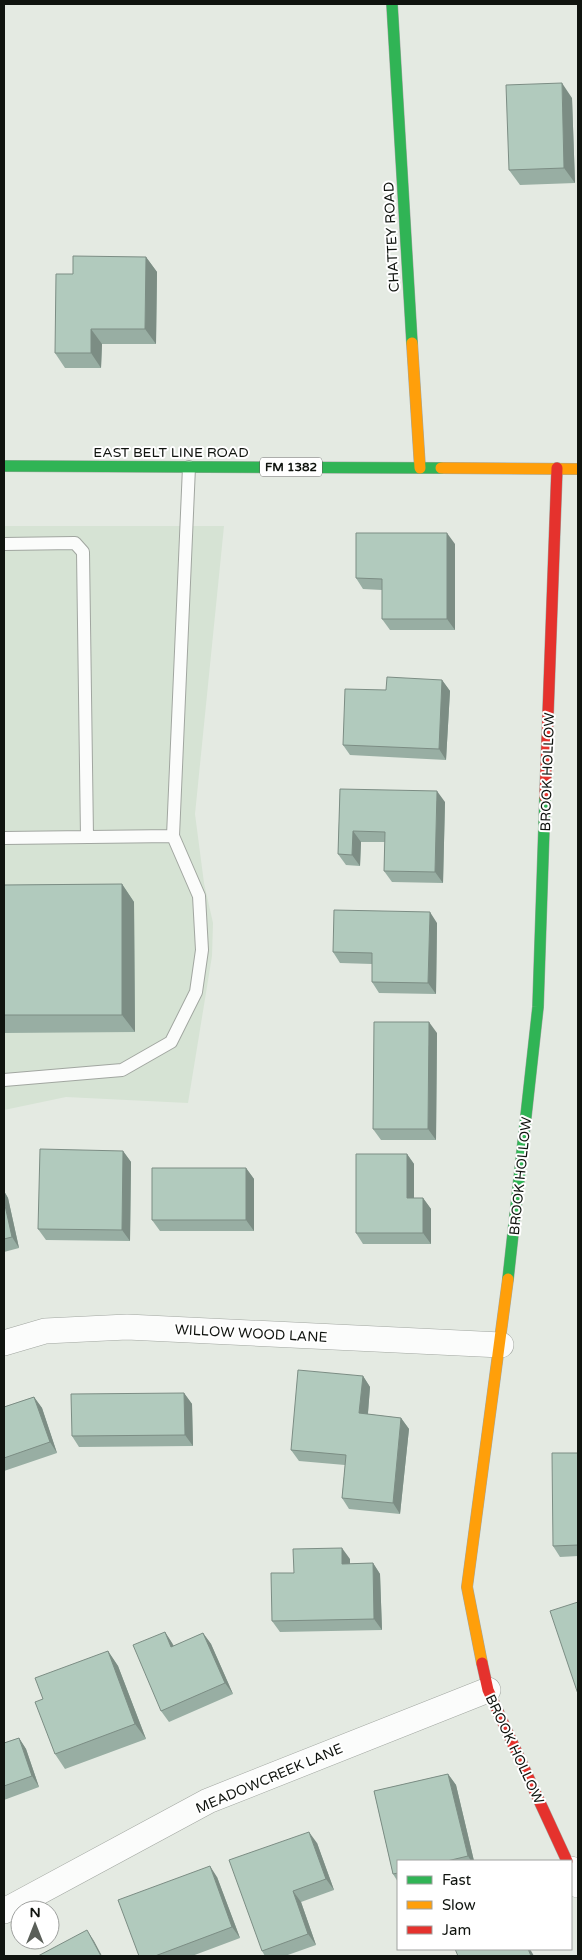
<svg xmlns="http://www.w3.org/2000/svg" width="582" height="1960" font-family="'Varela Round',sans-serif">
<style>
.built{fill:#d6e3d4}
.lines{fill:none;stroke-linecap:round;stroke-linejoin:round}
.lane-casing{stroke:#a1a6a0;stroke-width:14}
.street-casing{stroke:#a1a6a0;stroke-width:26}
.fast-casing{stroke:#a1a6a0;stroke-width:12}
.slow-casing{stroke:#a1a6a0;stroke-width:12}
.jam-casing{stroke:#a1a6a0;stroke-width:12}
.lane{stroke:#fbfcfb;stroke-width:12}
.street{stroke:#fbfcfb;stroke-width:25}
.fast{stroke:#30b455;stroke-width:11}
.slow{stroke:#ff9f0a;stroke-width:11}
.jam{stroke:#e5322d;stroke-width:11}
.wall{fill:#98aea3}
.shaded-wall{fill:#7c8d84}
.building{fill:#b1cabd;stroke:#7c8d84}
.labels{text-anchor:middle;stroke-width:4;stroke-linejoin:round;paint-order:stroke}
.shield{fill:#fff;stroke:#585a57;stroke-width:1}
.shield-label{font-size:12px;font-weight:bold;fill:#10140f}
.street-label{font-size:14px;fill:#10140f;stroke:#fff}
</style>
<rect width="100%" height="100%" fill="#e4eae2"/>
<path class="built" d="M 4,526 L 224,526 L 195,814 L 204,883 L 213,923 L 212,956 L 188,1103 L 66,1097 L 4,1110 Z"/>
<g class="lines">
<defs>
<path id="lane" d="M 4,544 L 75,543 L 83,552 L 87,837
M 4,838 L 173,836 L 189,467
M 4,1080 L 122,1070 L 171,1042 L 196,992 L 202,950 L 199,896 L 173,836"/>
<path id="street" d="M 4,1343 L 45,1331 L 127,1327 L 501,1345
M 571,1869 L 578,1885
M 4,1911 L 208,1801 L 488,1690"/>
<path id="fast" d="M 392,4 L 412,343
M 4,466 L 441,468
M 508,1279 L 538,1007 L 545,797"/>
<path id="slow" d="M 412,343 L 420,468
M 441,468 L 578,469
M 482,1663 L 467,1587 L 508,1279"/>
<path id="jam" d="M 545,797 L 557,468
M 482,1663 L 488,1690 L 567,1861"/>
</defs>
<use href="#lane" class="lane-casing"/>
<use href="#street" class="street-casing"/>
<use href="#fast" class="fast-casing"/>
<use href="#slow" class="slow-casing"/>
<use href="#jam" class="jam-casing"/>
<use href="#lane" class="lane"/>
<use href="#street" class="street"/>
<use href="#fast" class="fast"/>
<use href="#slow" class="slow"/>
<use href="#jam" class="jam"/>
</g>
<path class="wall" d="M 572,98 L 575,183 L 520,185 L 509,170 Z
M 146,257 L 157,272 L 156,344 L 102,344 L 101,368 L 65,368 L 55,353 L 73,274 Z
M 455,544 L 455,630 L 390,630 L 382,619 L 382,590 L 363,589 L 356,578 Z
M 442,680 L 450,691 L 446,760 L 350,755 L 343,745 L 386,690 Z
M 340,789 L 445,802 L 443,883 L 392,882 L 384,871 L 385,842 L 361,842 L 360,866 L 346,865 L 338,854 Z
M 122,884 L 134,902 L 135,1032 L 4,1033 L 4,885 Z
M 437,923 L 436,994 L 379,993 L 372,982 L 372,964 L 340,963 L 333,952 Z
M 437,1033 L 436,1140 L 381,1140 L 373,1129 Z
M 123,1151 L 131,1162 L 130,1241 L 46,1240 L 38,1229 Z
M 407,1154 L 414,1164 L 414,1198 L 423,1198 L 431,1209 L 431,1244 L 363,1244 L 356,1233 Z
M 246,1168 L 254,1179 L 254,1231 L 160,1231 L 152,1220 Z
M 4,1191 L 8,1198 L 19,1248 L 4,1252 Z
M 363,1376 L 370,1387 L 368,1414 L 401,1418 L 409,1429 L 400,1514 L 349,1509 L 342,1498 L 345,1465 L 299,1461 L 291,1450 Z
M 184,1393 L 192,1404 L 193,1446 L 79,1447 L 72,1436 Z
M 34,1397 L 42,1408 L 57,1453 L 4,1471 L 4,1407 Z
M 578,1453 L 578,1556 L 560,1557 L 553,1546 Z
M 350,1559 L 350,1564 L 373,1563 L 380,1574 L 382,1630 L 280,1632 L 272,1621 L 294,1573 Z
M 165,1632 L 174,1646 L 203,1633 L 211,1644 L 233,1694 L 169,1722 L 161,1711 Z
M 108,1651 L 118,1666 L 146,1739 L 65,1769 L 55,1754 L 43,1699 Z
M 19,1738 L 26,1749 L 39,1787 L 4,1800 L 4,1743 Z
M 448,1774 L 456,1785 L 474,1861 L 398,1861 L 398,1882 L 393,1874 L 374,1791 Z
M 317,1843 L 334,1890 L 301,1902 L 316,1945 L 285,1956 L 265,1956 L 262,1951 Z
M 217,1877 L 240,1938 L 192,1956 L 139,1956 Z"/>
<path class="shaded-wall" d="M 562,83 L 572,98 L 575,183 L 564,168 Z
M 146,257 L 157,272 L 156,344 L 145,329 Z
M 91,329 L 102,344 L 101,368 L 91,353 Z
M 447,533 L 455,544 L 455,630 L 447,619 Z
M 442,680 L 450,691 L 446,760 L 439,749 Z
M 437,791 L 445,802 L 443,883 L 435,872 Z
M 353,831 L 361,842 L 360,866 L 352,855 Z
M 122,884 L 134,902 L 135,1032 L 122,1015 Z
M 430,912 L 437,923 L 436,994 L 428,983 Z
M 429,1022 L 437,1033 L 436,1140 L 428,1129 Z
M 123,1151 L 131,1162 L 130,1241 L 122,1230 Z
M 407,1154 L 414,1164 L 414,1209 L 407,1198 Z
M 246,1168 L 254,1179 L 254,1231 L 246,1220 Z
M 4,1191 L 8,1198 L 19,1248 L 12,1237 L 4,1201 Z
M 423,1198 L 431,1209 L 431,1244 L 423,1233 Z
M 363,1376 L 370,1387 L 367,1424 L 359,1413 Z
M 184,1393 L 192,1404 L 193,1446 L 185,1435 Z
M 34,1397 L 42,1408 L 57,1453 L 50,1442 Z
M 401,1418 L 409,1429 L 400,1514 L 393,1503 Z
M 342,1548 L 350,1559 L 350,1575 L 342,1564 Z
M 373,1563 L 380,1574 L 382,1630 L 374,1619 Z
M 165,1632 L 172,1643 L 179,1658 L 171,1647 Z
M 203,1633 L 211,1644 L 233,1694 L 225,1683 Z
M 108,1651 L 118,1666 L 146,1739 L 135,1724 Z
M 19,1738 L 26,1749 L 39,1787 L 32,1776 Z
M 448,1774 L 456,1785 L 474,1861 L 471,1861 L 468,1856 Z
M 309,1832 L 317,1843 L 334,1890 L 326,1879 Z
M 210,1866 L 217,1877 L 240,1938 L 232,1927 Z
M 293,1891 L 301,1902 L 316,1945 L 308,1934 Z
M 87,1930 L 94,1941 L 102,1956 L 101,1956 Z
M 528,1949 L 530,1949 L 534,1956 L 531,1956 Z"/>
<path class="building" d="M 562,83 L 564,168 L 509,170 L 506,85 Z
M 73,256 L 146,257 L 145,329 L 91,329 L 91,353 L 55,353 L 56,274 L 73,274 Z
M 356,533 L 447,533 L 447,619 L 382,619 L 382,579 L 356,578 Z
M 387,677 L 442,680 L 439,749 L 343,745 L 345,689 L 386,690 Z
M 340,789 L 437,791 L 435,872 L 384,871 L 385,832 L 353,831 L 352,855 L 338,854 Z
M 122,884 L 122,1015 L 4,1015 L 4,885 Z
M 334,910 L 430,912 L 428,983 L 372,982 L 372,953 L 333,952 Z
M 374,1022 L 429,1022 L 428,1129 L 373,1129 Z
M 40,1149 L 123,1151 L 122,1230 L 38,1229 Z
M 356,1154 L 407,1154 L 407,1198 L 423,1198 L 423,1233 L 356,1233 Z
M 152,1168 L 246,1168 L 246,1220 L 152,1220 Z
M 4,1201 L 12,1237 L 4,1239 Z
M 298,1370 L 363,1376 L 359,1413 L 401,1418 L 393,1503 L 342,1498 L 346,1455 L 291,1450 Z
M 184,1393 L 185,1435 L 72,1436 L 71,1394 Z
M 34,1397 L 50,1442 L 4,1458 L 4,1407 Z
M 552,1453 L 578,1453 L 578,1545 L 553,1546 Z
M 342,1548 L 342,1564 L 373,1563 L 374,1619 L 272,1621 L 271,1573 L 294,1573 L 293,1549 Z
M 578,1602 L 578,1694 L 550,1611 Z
M 165,1632 L 171,1647 L 203,1633 L 225,1683 L 161,1711 L 133,1645 Z
M 108,1651 L 135,1724 L 55,1754 L 35,1702 L 43,1699 L 35,1678 Z
M 19,1738 L 32,1776 L 4,1786 L 4,1743 Z
M 448,1774 L 468,1856 L 447,1861 L 398,1861 L 398,1873 L 393,1874 L 374,1791 Z
M 309,1832 L 326,1879 L 293,1891 L 308,1934 L 262,1951 L 229,1860 Z
M 210,1866 L 232,1927 L 155,1956 L 139,1956 L 118,1900 Z
M 87,1930 L 101,1956 L 38,1956 Z
M 455,1949 L 528,1949 L 531,1956 L 458,1956 Z"/>
<g class="labels">
<rect class="shield" x="260" y="457.5" width="62" height="19" rx="4"/>
<g class="shield-label">
<text x="291" y="471">FM 1382</text>
</g>
<g class="street-label">
<text transform="translate(391 237) rotate(-93)" y="5">CHATTEY ROAD</text>
<text x="171" y="457">EAST BELT LINE ROAD</text>
<text transform="translate(547 772) rotate(-88)" y="5">BROOK HOLLOW</text>
<text transform="translate(520 1176) rotate(-84)" y="5">BROOK HOLLOW</text>
<text transform="translate(251 1333) rotate(3)" y="5">WILLOW WOOD LANE</text>
<text transform="translate(515 1749) rotate(65)" y="5">BROOK HOLLOW</text>
<text transform="translate(269 1778) rotate(-23)" y="5">MEADOWCREEK LANE</text>
</g>
</g>
<rect width="582" height="1960" fill="none" stroke="#10140f" stroke-width="10"/>
<rect x="397" y="1860" width="175" height="90" fill="#ffffff" stroke="#9fa19f"/>
<rect x="407" y="1876" width="25" height="8" fill="#30b455" stroke="#9fa19f"/>
<text x="442" y="1885" font-size="15" fill="#10140f">Fast</text>
<rect x="407" y="1901" width="25" height="8" fill="#ff9f0a" stroke="#9fa19f"/>
<text x="442" y="1910" font-size="15" fill="#10140f">Slow</text>
<rect x="407" y="1926" width="25" height="8" fill="#e5322d" stroke="#9fa19f"/>
<text x="442" y="1935" font-size="15" fill="#10140f">Jam</text>
<g transform="translate(35 1925)"><circle r="24" fill="#ffffff" stroke="#9fa19f"/>
<path d="M0-4L9 19L0 12L-9 19Z" fill="#5a5f59"/>
<text y="-8" font-size="14" font-weight="bold" text-anchor="middle" fill="#10140f">N</text>
</g>
</svg>
